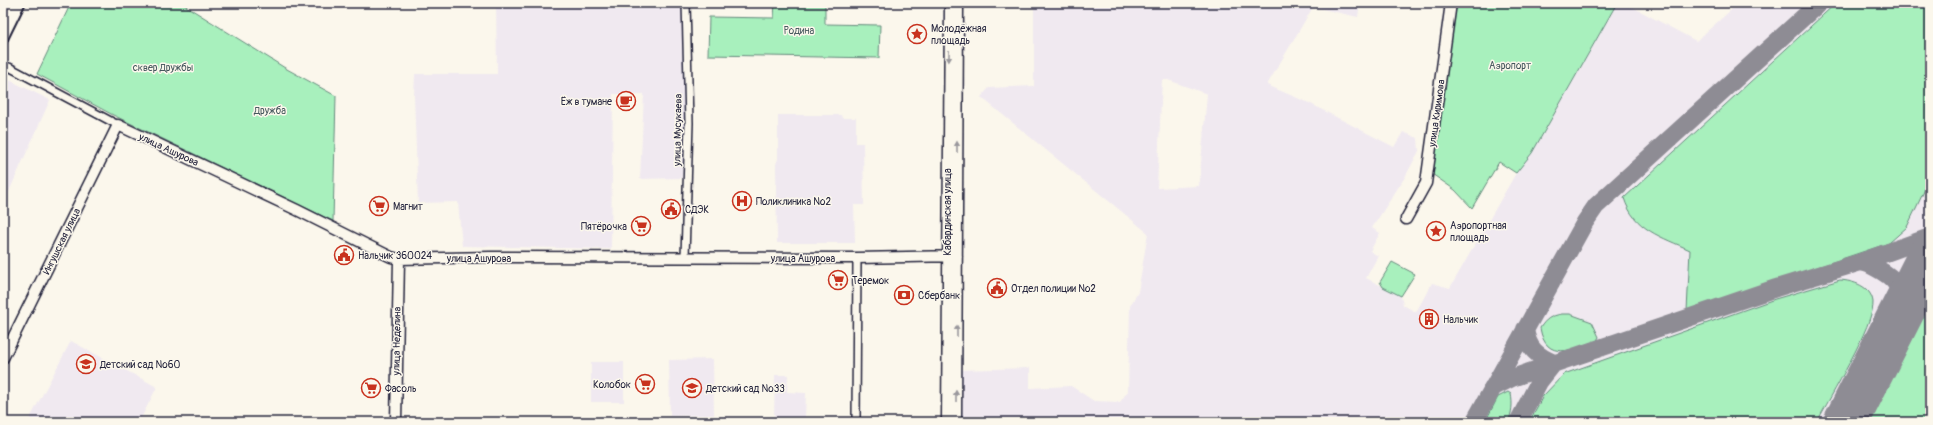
<svg xmlns="http://www.w3.org/2000/svg" width="1933" height="425" font-family="Pangolin,sans-serif">
<style>
.built{fill:#f0e9f0;fill-rule:evenodd}
.green{fill:#a8f0bd;stroke:#65897c}
.lines{fill:none;stroke-linecap:round;stroke-linejoin:round}
.taxiway{stroke:#8e8c94;stroke-width:18}
.runway{stroke:#8e8c94;stroke-width:45}
.street-casing{stroke:#22223b;stroke-width:10}
.secondary-casing{stroke:#22223b;stroke-width:13}
.street{stroke:#fbf7ec;stroke-width:7}
.secondary{stroke:#fbf7ec;stroke-width:10}
.rail{stroke:#22223b;stroke-width:2}
.oneway{fill:#99979c}
.labels{text-anchor:middle;stroke-width:3;stroke-linejoin:round;paint-order:stroke}
.poi-label{font-size:10px;fill:#22223b;stroke:#fbf7ec;text-anchor:start}
.park-label{font-size:10px;fill:#44565c;stroke:#fbf7ec}
.street-label{font-size:10px;fill:#22223b;stroke:#fbf7ec}
</style>
<rect width="100%" height="100%" fill="#fbf7ec"/>
<filter id="ink" filterUnits="userSpaceOnUse"><feTurbulence type="fractalNoise" baseFrequency=".025" numOctaves="2"/><feDisplacementMap in="SourceGraphic" scale="8" xChannelSelector="R" yChannelSelector="G"/><feConvolveMatrix kernelMatrix="1 2 1 2 8 2 1 2 1" color-interpolation-filters="sRGB"/></filter>
<g filter="url(#ink)">
<path class="built" d="M 496,3 L 683,3 L 686,92 L 682,178 L 640,179 L 644,94 L 613,94 L 611,249 L 462,246 L 458,202 L 418,203 L 414,96 L 415,74 L 497,74 Z
M 995,3 L 1360,3 L 1358,17 L 1313,7 L 1267,85 L 1309,103 L 1394,147 L 1403,132 L 1418,138 L 1419,151 L 1405,177 L 1372,228 L 1380,233 L 1370,251 L 1378,256 L 1366,278 L 1401,296 L 1403,305 L 1416,312 L 1432,283 L 1450,288 L 1516,173 L 1532,153 L 1617,3 L 1625,3 L 1696,41 L 1739,3 L 1930,3 L 1930,422 L 956,422 L 957,370 L 1030,368 L 1030,388 L 1071,386 L 1094,401 L 1120,402 L 1128,391 L 1130,306 L 1138,292 L 1148,233 L 981,97 L 989,88 L 1034,86 L 1034,8 ZM 1162,80 L 1168,80 L 1207,94 L 1199,186 L 1157,188 Z
M 3,77 L 50,100 L 3,205 Z
M 778,115 L 841,115 L 842,118 L 856,118 L 856,143 L 863,143 L 864,205 L 854,205 L 855,243 L 777,243 L 776,164 L 778,159 Z
M 71,341 L 157,387 L 139,422 L 28,422 Z
M 713,359 L 714,415 L 670,416 L 669,360 Z
M 591,362 L 624,362 L 624,402 L 591,402 Z
M 775,375 L 788,375 L 787,392 L 806,393 L 805,417 L 774,417 Z"/>
<path class="green" d="M 71,3 L 181,3 L 285,68 L 336,96 L 333,221 L 113,115 L 37,74 Z
M 775,3 L 825,3 L 825,24 L 880,25 L 879,58 L 708,55 L 709,17 L 774,18 Z
M 1456,3 L 1617,3 L 1532,153 L 1516,173 L 1499,162 L 1472,208 L 1455,190 L 1432,174 Z
M 1836,3 L 1930,3 L 1930,189 L 1926,187 L 1907,227 L 1889,243 L 1687,311 L 1690,250 C 1662,237 1634,230 1624,198 Z
M 1392,262 L 1415,274 L 1401,296 L 1383,287 L 1380,282 Z
M 1840,280 C 1853,281 1871,286 1873,302 C 1875,323 1829,399 1817,422 L 1529,422 L 1543,396 L 1564,374 L 1775,299 Z
M 1930,303 L 1930,422 L 1870,422 Z
M 1562,314 L 1570,314 L 1592,322 L 1599,337 L 1596,342 C 1573,349 1546,363 1540,328 C 1546,319 1550,316 1562,314 Z
M 1508,392 L 1511,394 C 1513,404 1512,413 1508,422 L 1485,422 L 1498,397 Z"/>
<g class="lines">
<path class="taxiway" d="M 1861,262 C 1866,263 1871,265 1876,268 C 1897,279 1901,287 1903,310
M 1525,329 C 1528,349 1537,356 1554,363
M 1492,388 L 1512,378 L 1776,288 L 1861,262 L 1930,237
M 1474,422 L 1585,222 L 1596,206 L 1819,3
M 1518,422 L 1539,382 L 1554,363"/>
<path class="runway" d="M 1846,422 L 1930,256"/>
<defs>
<path id="street" d="M 9,67 L 118,125
M 685,257 L 689,123 L 686,3
M 856,422 L 857,258"/>
<path id="secondary" d="M 1406,219 L 1426,183 L 1451,3
M 3,358 L 118,125 L 297,210 L 391,257 L 399,259 L 490,257 L 857,258 L 957,256
M 396,422 L 399,259
M 947,422 L 950,3
M 956,422 L 958,3"/>
</defs>
<use href="#street" class="street-casing"/>
<use href="#secondary" class="secondary-casing"/>
<use href="#street" class="street"/>
<use href="#secondary" class="secondary"/>
<path class="rail" d="M 3,50 L 26,3"/>
</g>
<defs><path id="oneway-solid" d="M-6-.8H1V-3.2L6.5 0L1 3.2V.8H-6Z"/></defs>
<g class="oneway">
<use href="#oneway-solid" transform="translate(949 56) rotate(91)"/>
<use href="#oneway-solid" transform="translate(957 147) rotate(-90)"/>
<use href="#oneway-solid" transform="translate(957 331) rotate(-90)"/>
<use href="#oneway-solid" transform="translate(956 396) rotate(-90)"/>
</g>
</g>
<defs>
<symbol id="sight-ring" viewBox="-11 -11 22 22"><circle r="9.5" fill="#fbf7ec" stroke="#c8321e" stroke-width="1.5"/><path d="M0-6L1.8-2.2L6-1.7L2.9 1.2L3.7 5.4L0 3.3L-3.7 5.4L-2.9 1.2L-6-1.7L-1.8-2.2Z" fill="#c8321e"/></symbol>
<symbol id="cafe-ring" viewBox="-11 -11 22 22"><circle r="9.5" fill="#fbf7ec" stroke="#c8321e" stroke-width="1.5"/><path d="M-5.5-4.5H6V0H3Q3 3.5 0 3.5H-2.5Q-5.5 3.5-5.5 0ZM3-3.2v2h1.7v-2ZM-6 4.5H4V6H-6Z" fill="#c8321e"/></symbol>
<symbol id="hospital-ring" viewBox="-11 -11 22 22"><circle r="9.5" fill="#fbf7ec" stroke="#c8321e" stroke-width="1.5"/><path d="M-5-5h3v3.5h4V-5h3V5h-3V1.5h-4V5h-3Z" fill="#c8321e"/></symbol>
<symbol id="supermarket-ring" viewBox="-11 -11 22 22"><circle r="9.5" fill="#fbf7ec" stroke="#c8321e" stroke-width="1.5"/><path d="M-6-5.5h2.5l.6 2H6L4.5 2H-2.5L-4.4-4H-6ZM-1.5 3.2a1.3 1.3 0 1 0 .1 0ZM3 3.2a1.3 1.3 0 1 0 .1 0Z" fill="#c8321e"/></symbol>
<symbol id="civic-ring" viewBox="-11 -11 22 22"><circle r="9.5" fill="#fbf7ec" stroke="#c8321e" stroke-width="1.5"/><path d="M-.6-6.5H3V-4.5H.6V-3L4-1V1h2V6H-6V1h2V-1L-.6-3ZM-1.2 2.5V6h2.4V2.5Z" fill="#c8321e"/></symbol>
<symbol id="bank-ring" viewBox="-11 -11 22 22"><circle r="9.5" fill="#fbf7ec" stroke="#c8321e" stroke-width="1.5"/><path d="M-6-4H6V4H-6ZM0-2.3a2.3 2.3 0 1 0 0 4.6a2.3 2.3 0 1 0 0-4.6Z" fill="#c8321e"/></symbol>
<symbol id="building-ring" viewBox="-11 -11 22 22"><circle r="9.5" fill="#fbf7ec" stroke="#c8321e" stroke-width="1.5"/><path d="M-4-6H4V6H1V3H-1V6H-4ZM-2.5-4.3h1.7v1.8h-1.7ZM.8-4.3h1.7v1.8H.8ZM-2.5-1h1.7V.8h-1.7ZM.8-1h1.7V.8H.8Z" fill="#c8321e"/></symbol>
<symbol id="school-ring" viewBox="-11 -11 22 22"><circle r="9.5" fill="#fbf7ec" stroke="#c8321e" stroke-width="1.5"/><path d="M0-5L7-2L0 1L-7-2ZM-4 1L0 2.5L4 1V4Q0 6-4 4Z" fill="#c8321e"/></symbol>
</defs>
<g fill-rule="evenodd">
<use href="#sight-ring" x="906" y="23" width="22" height="22"/>
<use href="#cafe-ring" x="615" y="90" width="22" height="22"/>
<use href="#hospital-ring" x="731" y="190" width="22" height="22"/>
<use href="#supermarket-ring" x="368" y="195" width="22" height="22"/>
<use href="#civic-ring" x="660" y="198" width="22" height="22"/>
<use href="#supermarket-ring" x="630" y="215" width="22" height="22"/>
<use href="#sight-ring" x="1425" y="220" width="22" height="22"/>
<use href="#civic-ring" x="333" y="244" width="22" height="22"/>
<use href="#supermarket-ring" x="827" y="269" width="22" height="22"/>
<use href="#civic-ring" x="986" y="277" width="22" height="22"/>
<use href="#bank-ring" x="893" y="284" width="22" height="22"/>
<use href="#building-ring" x="1418" y="308" width="22" height="22"/>
<use href="#school-ring" x="75" y="353" width="22" height="22"/>
<use href="#supermarket-ring" x="634" y="373" width="22" height="22"/>
<use href="#supermarket-ring" x="360" y="377" width="22" height="22"/>
<use href="#school-ring" x="681" y="377" width="22" height="22"/>
</g>
<g class="labels">
<g class="poi-label">
<text x="931" y="32">Молодёжная<tspan x="931" dy="12">площадь</tspan></text>
<text x="612" y="105" text-anchor="end">Ёж в тумане</text>
<text x="756" y="205">Поликлиника №2</text>
<text x="393" y="210">Магнит</text>
<text x="685" y="213">СДЭК</text>
<text x="1450" y="229">Аэропортная<tspan x="1450" dy="12">площадь</tspan></text>
<text x="627" y="230" text-anchor="end">Пятёрочка</text>
<text x="358" y="259">Нальчик 360024</text>
<text x="852" y="284">Теремок</text>
<text x="1011" y="292">Отдел полиции №2</text>
<text x="918" y="299">Сбербанк</text>
<text x="1443" y="323">Нальчик</text>
<text x="100" y="368">Детский сад №60</text>
<text x="631" y="388" text-anchor="end">Колобок</text>
<text x="385" y="392">Фасоль</text>
<text x="706" y="392">Детский сад №33</text>
</g>
<g class="park-label">
<text x="799" y="34">Родина</text>
<text x="1510" y="69">Аэропорт</text>
<text x="163" y="71">сквер Дружбы</text>
<text x="270" y="114">Дружба</text>
</g>
<g class="street-label">
<text transform="translate(1436 113) rotate(-82)" y="4">улица Киримова</text>
<text transform="translate(677 130) rotate(-89)" y="4">улица Мусукаева</text>
<text transform="translate(169 149) rotate(25)" y="4">улица Ашурова</text>
<text transform="translate(947 212) rotate(-90)" y="4">Кабардинская улица</text>
<text transform="translate(61 241) rotate(-64)" y="4">Ингушская улица</text>
<text x="479" y="262">улица Ашурова</text>
<text x="803" y="262">улица Ашурова</text>
<text transform="translate(396 341) rotate(-89)" y="4">улица Неделина</text>
</g>
</g>
<rect width="1933" height="425" fill="none" stroke="#fbf7ec" stroke-width="16"/>
<rect x="8" y="8" width="1917" height="409" fill="none" stroke="#22223b" stroke-width="1.5" filter="url(#ink)"/>
</svg>
